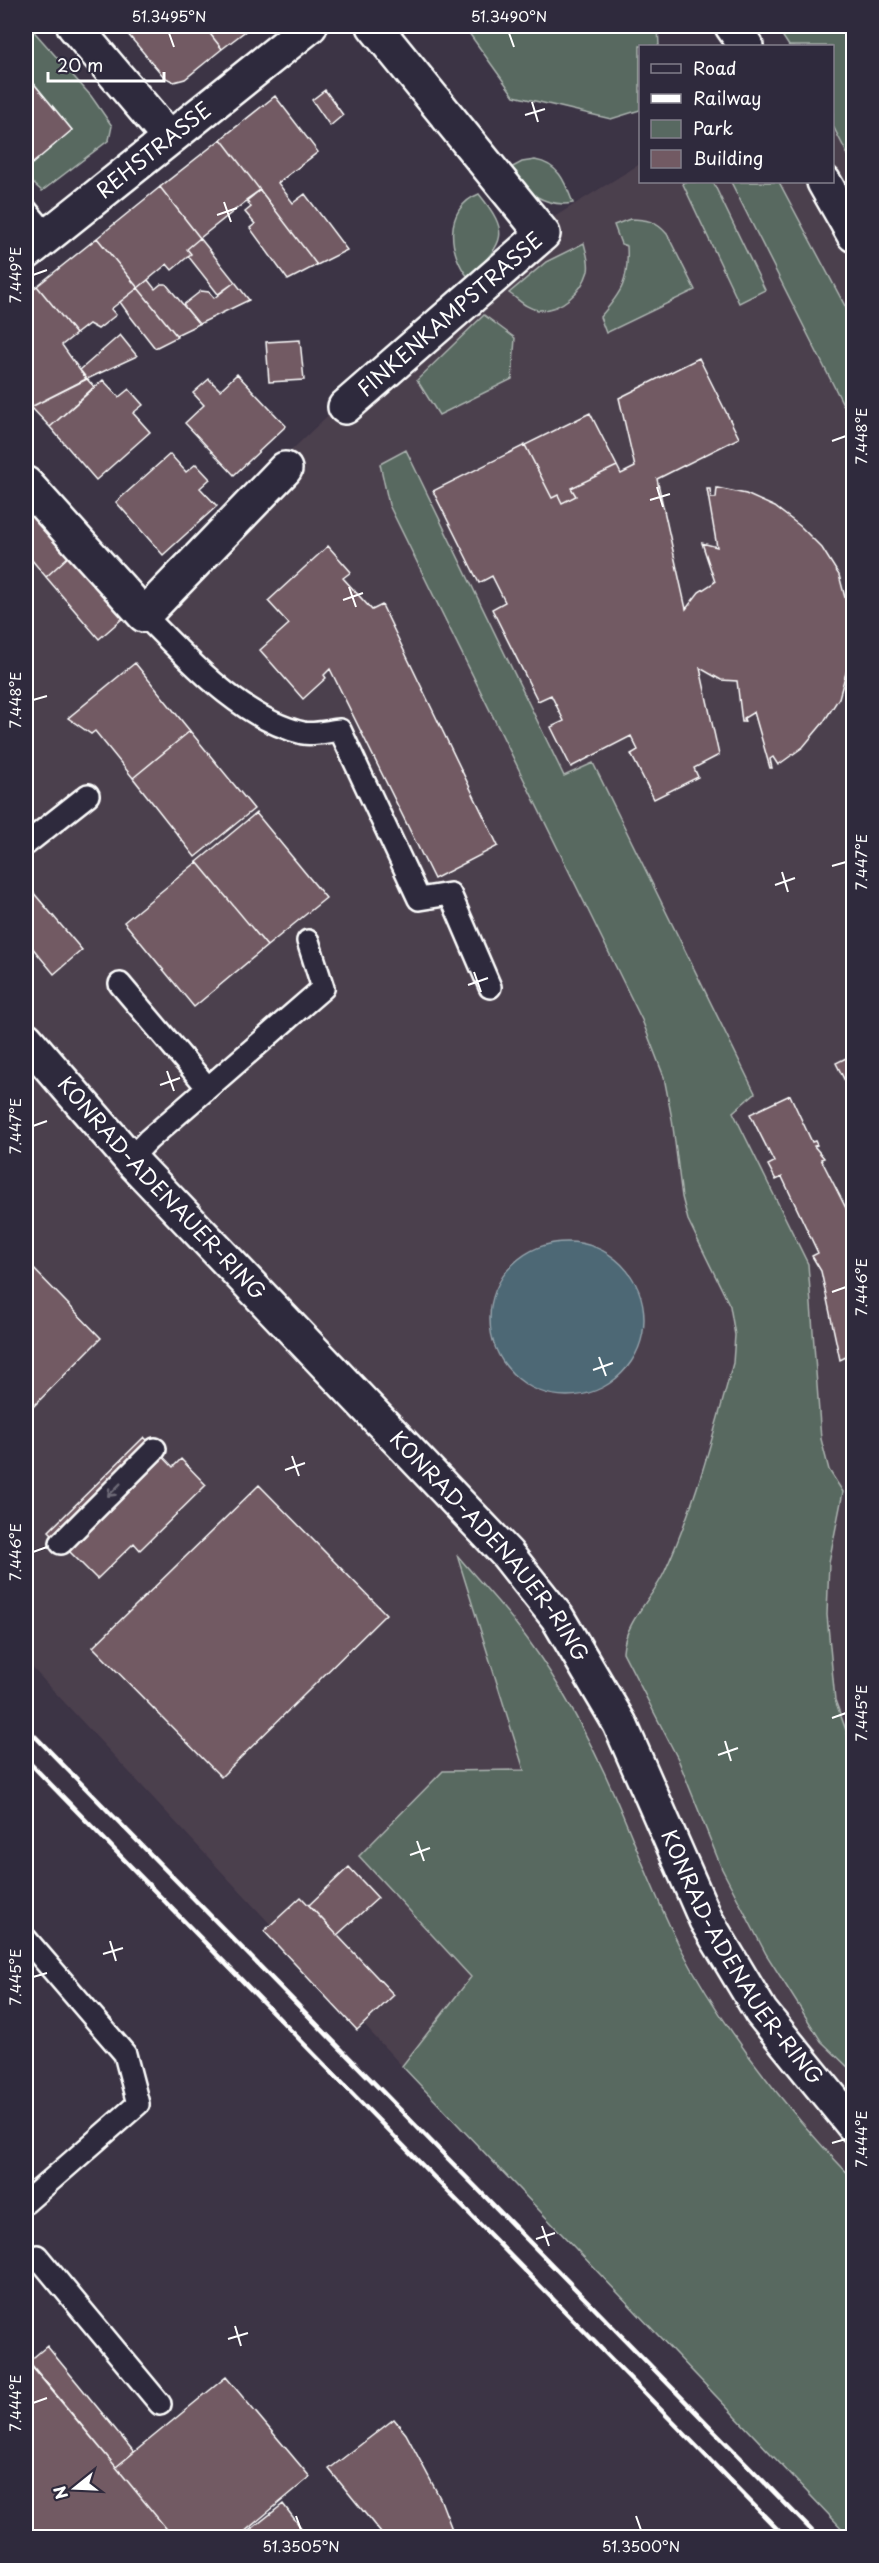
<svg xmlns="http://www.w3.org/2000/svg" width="879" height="2563" font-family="'Playpen Sans',sans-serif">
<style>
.built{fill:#4c3f4e;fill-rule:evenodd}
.green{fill:#586961;stroke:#acb4b0;stroke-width:1.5}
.water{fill:#4d6775;stroke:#94a4ac;stroke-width:1.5}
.building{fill:#725a63;stroke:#fff;stroke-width:1.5}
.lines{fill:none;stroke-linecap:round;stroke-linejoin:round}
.lane-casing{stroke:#fff;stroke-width:26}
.street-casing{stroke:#fff;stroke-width:38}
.secondary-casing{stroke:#fff;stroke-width:38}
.lane{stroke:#2f2a3d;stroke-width:21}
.street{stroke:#2f2a3d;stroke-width:33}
.secondary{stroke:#2f2a3d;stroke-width:33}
.rail{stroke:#fff;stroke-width:4.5}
.oneway{stroke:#6d6a77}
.ticks{fill:none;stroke:#fff;stroke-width:2}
.labels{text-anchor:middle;stroke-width:4.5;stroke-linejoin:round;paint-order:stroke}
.street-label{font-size:21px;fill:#fff;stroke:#2f2a3d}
.neatline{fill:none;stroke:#fff;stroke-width:2}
.ticks-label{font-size:15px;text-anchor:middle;fill:#fff}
</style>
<rect width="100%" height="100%" fill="#3c3445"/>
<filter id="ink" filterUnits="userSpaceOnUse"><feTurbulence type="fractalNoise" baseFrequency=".0167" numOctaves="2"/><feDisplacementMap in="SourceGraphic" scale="12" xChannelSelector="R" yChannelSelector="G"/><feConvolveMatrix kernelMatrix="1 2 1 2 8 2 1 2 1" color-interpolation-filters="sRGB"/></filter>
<g filter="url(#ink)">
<path class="built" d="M 833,126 L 853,165 L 853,321 L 779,182 L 832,182 Z
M 640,164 L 640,182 L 731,182 L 853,424 L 853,1749 L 835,1700 L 827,1615 L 829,1562 L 843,1492 L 829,1470 L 821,1439 L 808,1264 L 733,1112 L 593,763 L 565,777 L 406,451 L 389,505 L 642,1020 L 664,1077 L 672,1119 L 682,1197 L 688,1220 L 730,1306 L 735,1335 L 733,1363 L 718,1417 L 684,1526 L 663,1574 L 629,1630 L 623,1652 L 678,1759 L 722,1869 L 766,1954 L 821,2041 L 853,2072 L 853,2179 L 809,2133 L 772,2088 L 729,2029 L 679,1944 L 644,1870 L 604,1772 L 582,1729 L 551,1676 L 517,1624 L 457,1557 L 524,1770 L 443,1772 L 471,1977 L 402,2066 L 26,1661 L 26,497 L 125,610 L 499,251 ZM 627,246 L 637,307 L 600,317 L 617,298 L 625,282 L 628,267 ZM 484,315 L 439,415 L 417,379 Z"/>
<path class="green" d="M 26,26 L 29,26 L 91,96 L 112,126 L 109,140 L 42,191 L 26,177 L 26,169 L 72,130 L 26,74 Z
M 464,26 L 658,26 L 659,46 L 640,46 L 640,110 L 611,119 L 514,96 Z
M 776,26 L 853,26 L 853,165 L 833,126 L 832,46 L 789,46 Z
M 535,160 C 559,164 565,182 573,203 C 546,208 523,191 507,170 L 522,162 Z
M 682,182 L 713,182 L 765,290 L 739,303 Z
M 731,182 L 779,182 L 853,321 L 853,424 Z
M 479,194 C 513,236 502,243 469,278 C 448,254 443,208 479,194 Z
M 630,219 C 646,219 656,221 667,234 L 695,290 L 606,333 L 600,317 C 622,292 629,281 627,246 L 621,244 L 614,225 Z
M 584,243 C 586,252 590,262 588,271 C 582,292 561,311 538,310 C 527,309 518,299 509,293 L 546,262 Z
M 484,315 L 515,338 L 512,379 L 439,415 L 417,380 Z
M 406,450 L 564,776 L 593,763 L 755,1093 L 733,1112 L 808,1264 L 821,1439 L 829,1470 L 843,1492 L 829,1562 L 827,1615 L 835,1700 L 853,1749 L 853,2072 L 821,2041 L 766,1954 L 722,1869 L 678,1759 L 623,1652 C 625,1621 653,1598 665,1571 C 695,1505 714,1433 733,1363 L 735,1335 L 730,1306 L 688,1220 L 682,1197 L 672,1119 L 664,1077 L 642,1020 L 389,505 L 380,464 Z
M 457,1555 C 476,1578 498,1600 516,1624 C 551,1668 580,1721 604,1772 C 630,1828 650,1887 678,1943 C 724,2031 785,2108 853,2179 L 853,2537 L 850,2537 L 402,2066 L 471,1977 L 359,1856 L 443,1771 L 524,1770 Z"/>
<path class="water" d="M490 1319a77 77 0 1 1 154 0a77 77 0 1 1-154 0Z"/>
<path class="building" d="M 121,26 L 204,26 L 222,49 L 185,79 L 174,82 L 164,77 Z
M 204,26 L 252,26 L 222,49 Z
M 26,74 L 72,130 L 26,169 Z
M 325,90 L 343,115 L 330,126 L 312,100 Z
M 275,96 L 318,152 L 278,183 L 293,203 L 305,194 L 347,250 L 317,265 L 221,139 Z
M 221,139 L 260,190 L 200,238 L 160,187 Z
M 160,187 L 200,238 L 187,249 L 191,254 L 172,270 L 167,264 L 138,288 L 97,238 Z
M 260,190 L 317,265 L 288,280 L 250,228 L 255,224 L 245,212 L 251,207 L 246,200 Z
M 97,238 L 138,288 L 111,309 L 116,315 L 98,329 L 89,324 L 76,334 L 37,286 Z
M 200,238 L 235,282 L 218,294 L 188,256 L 191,254 L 187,249 Z
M 148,280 L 155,289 L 161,284 L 166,284 L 199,324 L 176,335 L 138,288 Z
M 235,282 L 249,300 L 199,324 L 183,305 L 201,291 L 209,292 L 214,298 Z
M 37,286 L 76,334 L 62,345 L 86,379 L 31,407 L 26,400 L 26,295 Z
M 138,288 L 176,335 L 177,337 L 155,348 L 130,316 L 120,302 Z
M 120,335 L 137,356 L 87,379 L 80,370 Z
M 300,340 L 304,380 L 269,382 L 266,342 Z
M 699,358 L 739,438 L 657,479 L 686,609 L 699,592 L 715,582 L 702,543 L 717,547 L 707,489 L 710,489 L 711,498 L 716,498 L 717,488 L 746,494 L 775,507 L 800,526 L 822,548 L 839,575 L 847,605 L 852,635 L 848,666 L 839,698 L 823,723 L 803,747 L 778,765 L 773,757 L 770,759 L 772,768 L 770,768 L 754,712 L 744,718 L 745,722 L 742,722 L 737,681 L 721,680 L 700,668 L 719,755 L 694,768 L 698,777 L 654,799 L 631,754 L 638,750 L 631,736 L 571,767 L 551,727 L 564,721 L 551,695 L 538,701 L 492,609 L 505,602 L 492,576 L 479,583 L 433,491 L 525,445 L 552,498 L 558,495 L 562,503 L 576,496 L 571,488 L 617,466 L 621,474 L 635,467 L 619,398 Z
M 237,374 L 286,426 L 234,475 L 185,423 L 204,405 L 193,393 L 209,379 L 220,390 Z
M 87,379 L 94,387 L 50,427 L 31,407 Z
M 103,380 L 119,397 L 129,389 L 143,405 L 133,413 L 150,432 L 96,480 L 50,427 Z
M 590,413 L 617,466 L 571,488 L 576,496 L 562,503 L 558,495 L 552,498 L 525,445 Z
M 170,454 L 186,472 L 196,464 L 210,479 L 200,488 L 217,506 L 163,555 L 116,502 Z
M 26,506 L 69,556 L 46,577 L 26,553 Z
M 328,546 L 351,572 L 343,578 L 372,610 L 382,605 L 498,846 L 434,879 L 330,669 L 324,675 L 326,678 L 303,699 L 260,650 L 289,624 L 268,601 Z
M 69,556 L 123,618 L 99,639 L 46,577 Z
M 135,663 L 190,731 L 133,778 L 95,731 L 91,734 L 68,718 Z
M 190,731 L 254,809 L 195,857 L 133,778 Z
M 256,813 L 326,898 L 267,946 L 197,862 Z
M 197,862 L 267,946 L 194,1007 L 124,922 Z
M 32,891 L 82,950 L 54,974 L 26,940 L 26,897 Z
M 854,1054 L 854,1099 L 836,1063 Z
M 790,1095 L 812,1142 L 815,1141 L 817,1145 L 814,1146 L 824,1158 L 821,1159 L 854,1224 L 854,1353 L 840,1360 L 821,1271 L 812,1256 L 818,1253 L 782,1177 L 776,1180 L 768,1165 L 774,1162 L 750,1114 Z
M 26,1261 L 101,1338 L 26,1414 Z
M 144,1437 L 173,1467 L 181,1459 L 206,1485 L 140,1550 L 134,1543 L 97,1579 L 49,1531 Z
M 259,1485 L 386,1614 L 221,1777 L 93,1647 Z
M 349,1867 L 378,1898 L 337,1935 L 309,1905 Z
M 301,1897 L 394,1995 L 357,2030 L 264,1931 Z
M 47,2346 L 134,2452 L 116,2467 L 28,2362 Z
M 26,2358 L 116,2467 L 174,2538 L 26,2538 Z
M 226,2377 L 310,2477 L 237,2538 L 174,2538 L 116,2467 Z
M 394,2419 L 406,2434 L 440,2498 L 453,2532 L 445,2538 L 385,2538 L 329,2469 Z
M 283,2504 L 309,2538 L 240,2538 Z"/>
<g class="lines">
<defs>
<path id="lane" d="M 26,210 L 48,236
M 144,615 C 188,659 241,719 303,733 C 314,735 329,731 340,730 L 419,899 L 450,894 L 490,987
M 26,844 L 88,795
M 120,984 L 208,1088
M 130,1159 L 148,1140 L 323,988 L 308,941
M 61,1543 L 155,1449
M 26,1939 L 125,2054 L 138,2104 L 26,2202
M 26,2266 L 37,2256 L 160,2404"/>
<g id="street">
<path d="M 74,26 L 169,138"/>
<path d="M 732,26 L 746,46"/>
<path d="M 824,182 L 854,235"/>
<path id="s1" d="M 26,253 L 310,26"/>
<path id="s2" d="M 345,407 L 543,234 L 374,26"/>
<path d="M 26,484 L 144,615 L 285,469"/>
</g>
<g id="secondary">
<path id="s3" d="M 26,1039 L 130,1159 L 507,1554 L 557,1617 L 620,1724 L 706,1920 L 761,2012 L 854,2126"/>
</g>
</defs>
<use href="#lane" class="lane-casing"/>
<use href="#street" class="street-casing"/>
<use href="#secondary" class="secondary-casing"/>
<use href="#lane" class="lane"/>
<use href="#street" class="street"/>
<use href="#secondary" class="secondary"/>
<path class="rail" d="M 26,1727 L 819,2538
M 26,1759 L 786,2538"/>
</g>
<defs><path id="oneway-shaft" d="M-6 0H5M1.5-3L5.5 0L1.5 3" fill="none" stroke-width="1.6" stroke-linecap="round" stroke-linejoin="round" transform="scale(1.5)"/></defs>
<use class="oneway" href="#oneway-shaft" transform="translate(114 1490) rotate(135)"/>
</g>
<path class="ticks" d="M 169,33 L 174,47M 509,33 L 514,47M 532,102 L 538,122M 525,115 L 545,109M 224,202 L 231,222M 217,215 L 237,208M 33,275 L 47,270M 832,441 L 846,436M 657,487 L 663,507M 650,500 L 670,494M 349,587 L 356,607M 343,600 L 363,593M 33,700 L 47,696M 832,866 L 846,862M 782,872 L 788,892M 775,885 L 795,878M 474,972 L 481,992M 468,985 L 488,978M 167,1071 L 174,1091M 160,1085 L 180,1078M 33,1126 L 47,1121M 832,1292 L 846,1287M 599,1357 L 606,1376M 593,1370 L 613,1363M 292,1456 L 299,1476M 285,1470 L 305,1463M 33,1552 L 47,1547M 832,1718 L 846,1713M 725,1741 L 731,1761M 718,1755 L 738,1748M 417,1841 L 424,1861M 410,1855 L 430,1848M 110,1941 L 116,1961M 103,1954 L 123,1948M 33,1977 L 47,1973M 832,2143 L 846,2139M 542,2226 L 549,2246M 536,2239 L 555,2233M 235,2326 L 241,2346M 228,2339 L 248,2333M 33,2403 L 47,2398M 296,2516 L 301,2530M 636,2516 L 641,2530"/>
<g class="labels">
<g class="street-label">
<text dy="7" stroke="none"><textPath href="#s1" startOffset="164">REHSTRASSE</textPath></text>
<text dy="7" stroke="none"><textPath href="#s2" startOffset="140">FINKENKAMPSTRASSE</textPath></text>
<text dy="7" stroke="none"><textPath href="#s3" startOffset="202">KONRAD-ADENAUER-RING</textPath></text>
<text dy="7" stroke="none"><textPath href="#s3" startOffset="688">KONRAD-ADENAUER-RING</textPath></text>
<text dy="7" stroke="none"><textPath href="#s3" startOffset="1174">KONRAD-ADENAUER-RING</textPath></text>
</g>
</g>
<rect width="879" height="2563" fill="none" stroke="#2f2a3d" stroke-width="66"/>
<rect x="639" y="45" width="195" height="138" fill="#2f2a3d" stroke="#827f8b" stroke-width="1.5"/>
<rect x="651" y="64" width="30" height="9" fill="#2f2a3d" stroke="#827f8b" stroke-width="1.5"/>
<text x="693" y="75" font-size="18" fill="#ffffff">Road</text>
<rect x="651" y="94" width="30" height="9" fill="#ffffff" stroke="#827f8b" stroke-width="1.5"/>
<text x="693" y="105" font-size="18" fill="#ffffff">Railway</text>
<rect x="651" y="120" width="30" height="18" fill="#586961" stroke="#827f8b" stroke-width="1.5"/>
<text x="693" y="135" font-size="18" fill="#ffffff">Park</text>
<rect x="651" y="150" width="30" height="18" fill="#725a63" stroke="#827f8b" stroke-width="1.5"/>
<text x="693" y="165" font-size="18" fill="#ffffff">Building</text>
<g transform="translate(75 2488) rotate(252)" stroke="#2f2a3d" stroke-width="4.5" paint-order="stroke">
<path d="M0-4.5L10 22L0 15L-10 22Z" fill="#ffffff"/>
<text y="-9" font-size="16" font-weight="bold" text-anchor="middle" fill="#ffffff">N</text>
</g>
<path d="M48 72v9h116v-9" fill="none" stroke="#ffffff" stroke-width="3"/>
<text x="57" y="72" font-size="18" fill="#ffffff" stroke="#2f2a3d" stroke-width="4.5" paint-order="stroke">20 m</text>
<rect x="33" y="33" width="813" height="2497" class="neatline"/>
<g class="ticks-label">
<text x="169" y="22">51.3495°N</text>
<text x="509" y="22">51.3490°N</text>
<text transform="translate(16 275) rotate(-90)" y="5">7.449°E</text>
<text transform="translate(862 436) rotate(-90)" y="5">7.448°E</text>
<text transform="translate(16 700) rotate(-90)" y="5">7.448°E</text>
<text transform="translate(862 862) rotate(-90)" y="5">7.447°E</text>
<text transform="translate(16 1126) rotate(-90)" y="5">7.447°E</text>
<text transform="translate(862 1287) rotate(-90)" y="5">7.446°E</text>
<text transform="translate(16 1552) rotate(-90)" y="5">7.446°E</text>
<text transform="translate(862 1713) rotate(-90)" y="5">7.445°E</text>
<text transform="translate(16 1977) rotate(-90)" y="5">7.445°E</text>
<text transform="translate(862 2139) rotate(-90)" y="5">7.444°E</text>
<text transform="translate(16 2403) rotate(-90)" y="5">7.444°E</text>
<text x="301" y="2552">51.3505°N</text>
<text x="641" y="2552">51.3500°N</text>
</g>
</svg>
